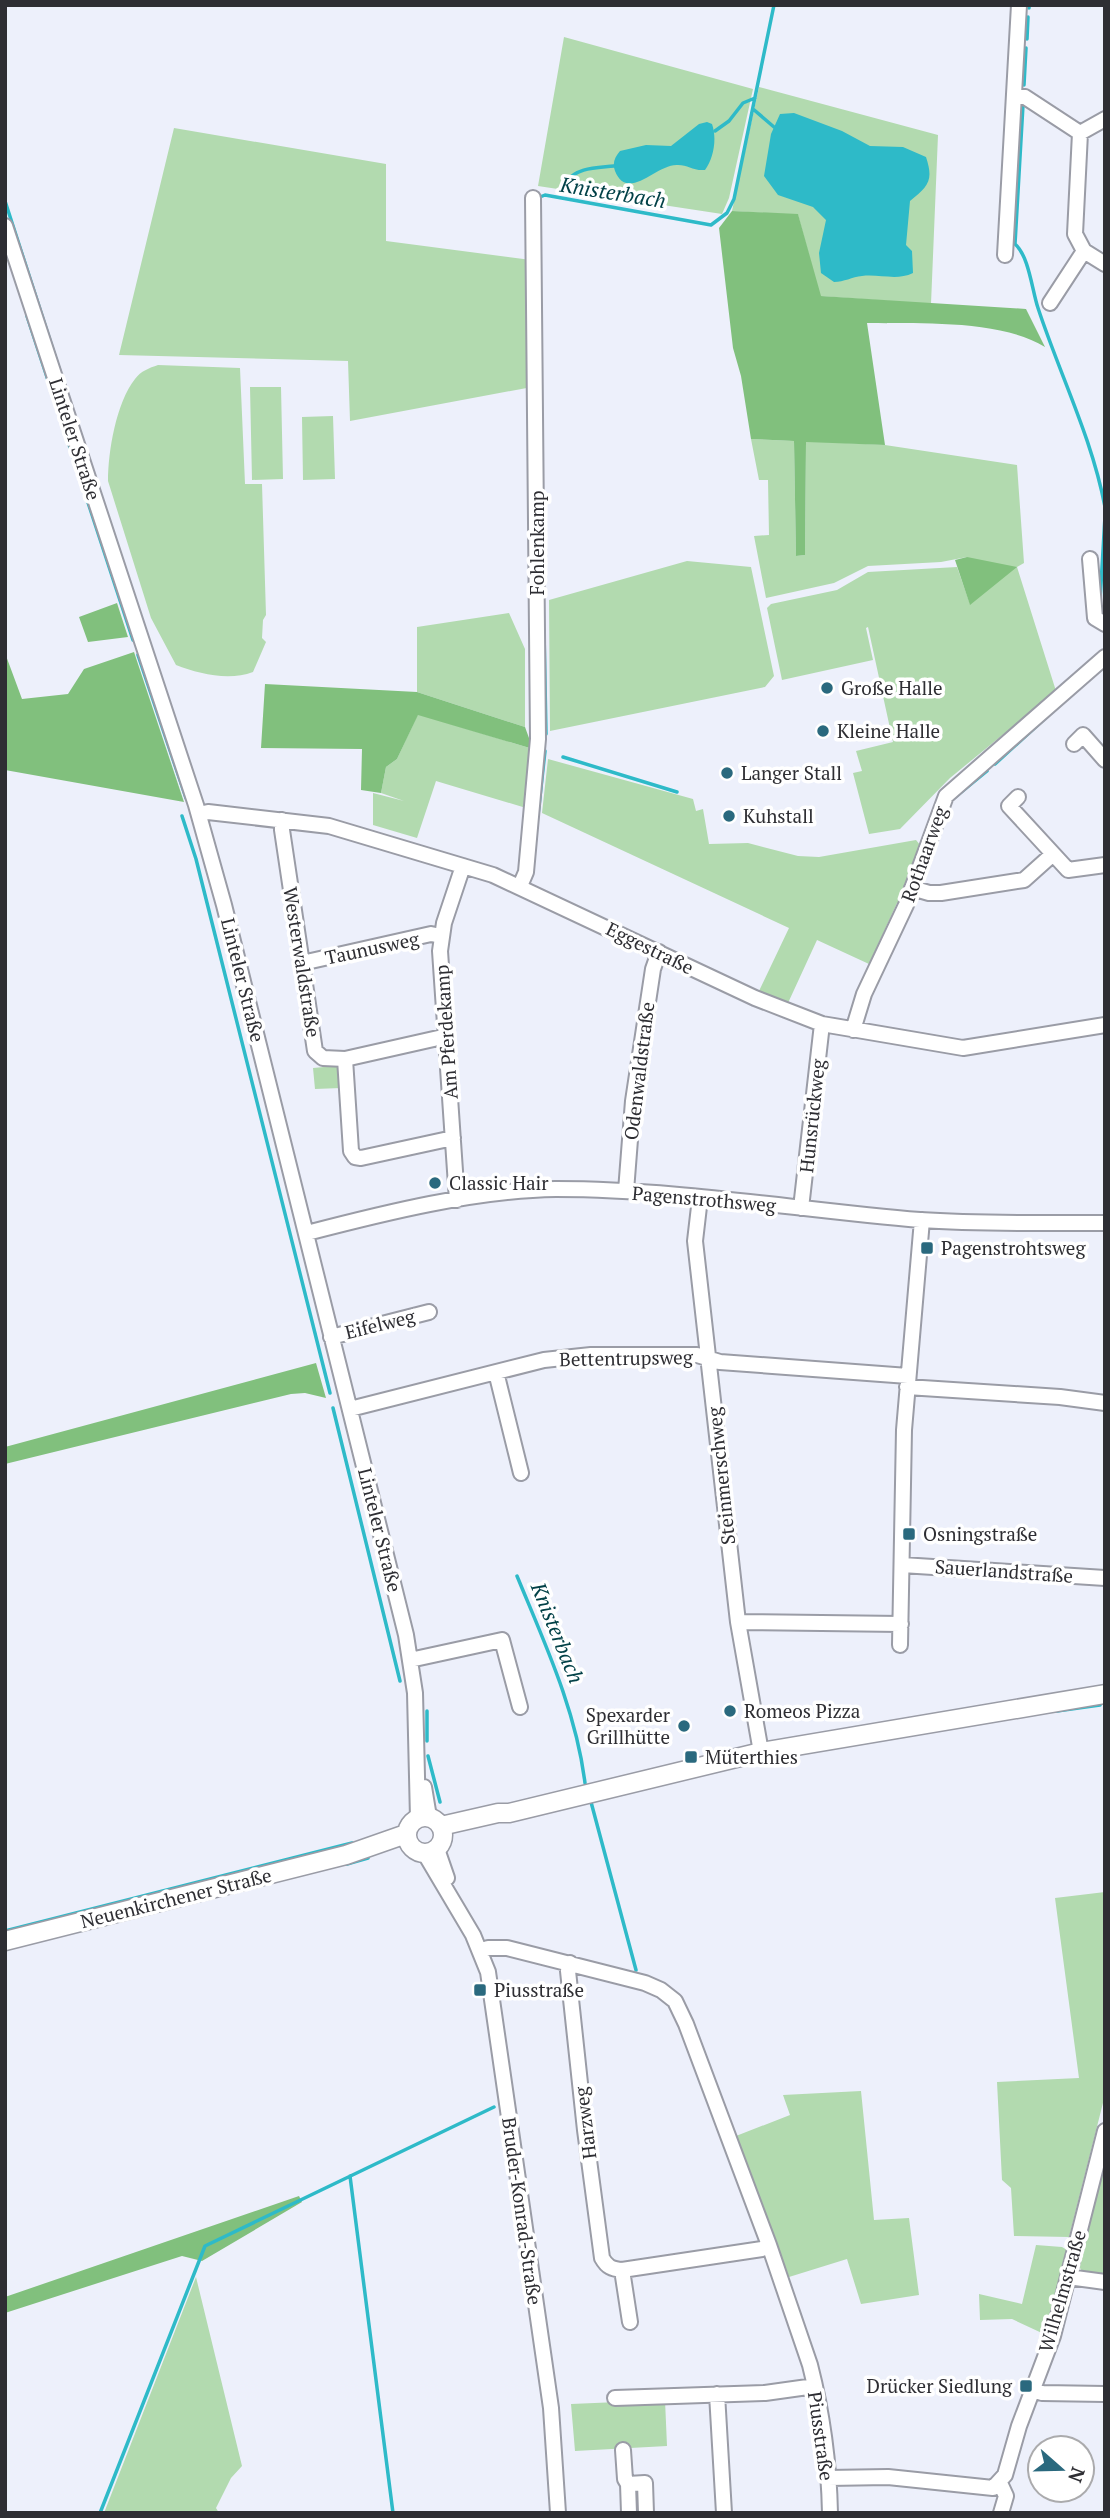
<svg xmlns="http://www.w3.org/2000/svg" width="1110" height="2518" font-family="'PT Serif',serif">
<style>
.green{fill:#b2daaf}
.forest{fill:#81c07d}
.water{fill:#2ebac8}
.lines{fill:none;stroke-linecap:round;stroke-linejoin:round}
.stream{stroke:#2ebac8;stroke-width:3.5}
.minor-casing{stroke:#9a9ca6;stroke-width:18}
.major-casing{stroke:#9a9ca6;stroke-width:21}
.minor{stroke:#fff;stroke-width:14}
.major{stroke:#fff;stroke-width:18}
.poi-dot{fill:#2a697e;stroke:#fff;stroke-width:2.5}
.labels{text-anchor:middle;stroke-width:7;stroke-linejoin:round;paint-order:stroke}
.street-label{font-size:19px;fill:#2e2e33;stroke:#fff}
.poi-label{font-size:19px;fill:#2e2e33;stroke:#fff;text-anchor:start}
.water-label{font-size:21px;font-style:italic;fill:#024147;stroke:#fff}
</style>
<rect width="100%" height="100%" fill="#edf0fb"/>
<path class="green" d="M 564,37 L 753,89 L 729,198 L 722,214 L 538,186 Z
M 759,87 L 938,135 L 931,304 L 820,296 L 798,215 L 732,211 Z
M 174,128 L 386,164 L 386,241 L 531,260 L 532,387 L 350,421 L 348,361 L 119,355 Z
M 158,365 L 240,368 L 245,484 L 262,484 L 266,615 L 263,620 L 262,638 L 266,642 L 253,672 C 229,681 199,674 176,665 L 151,618 L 108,481 C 108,452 116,403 135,379 C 141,371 149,368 158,365 Z
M 250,387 L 281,387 L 283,479 L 252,480 Z
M 333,416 L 335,479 L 303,480 L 302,417 Z
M 751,439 L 794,441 L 796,556 L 805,555 L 806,441 L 885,445 L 1017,465 L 1024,563 L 1017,567 L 1056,691 L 950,778 L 900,829 L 869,834 L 853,773 L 862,771 L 856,751 L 893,742 L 868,627 L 866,628 L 873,660 L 782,680 L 767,608 L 771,604 L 837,590 L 868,572 L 957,567 L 970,604 L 967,557 L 941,562 L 868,566 L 834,583 L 766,598 L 754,536 L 769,535 L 768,480 L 759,480 Z
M 687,561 L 751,567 L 774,676 L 765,687 L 550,731 L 549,600 Z
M 509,613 L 525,649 L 525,727 L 417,692 L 417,627 Z
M 418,714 L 533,749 L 526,808 L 436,781 L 417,838 L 373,825 L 373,793 L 404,801 L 381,793 L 386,767 L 397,759 Z
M 548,759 L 693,799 L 696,811 L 703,809 L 709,844 L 748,843 L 798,856 L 819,857 L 916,840 L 921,846 L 901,901 L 897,903 L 869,964 L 817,940 L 788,1003 L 759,991 L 789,928 L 542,813 Z
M 335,1066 L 340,1068 L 341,1088 L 315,1089 L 313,1068 Z
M 1105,1892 L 1105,2095 L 1069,2237 L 1014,2236 L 1011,2188 L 1002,2180 L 997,2082 L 1079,2078 L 1055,1898 Z
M 861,2091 L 874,2220 L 909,2218 L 919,2295 L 861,2304 L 847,2259 L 789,2277 L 736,2136 L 790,2115 L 783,2095 Z
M 1102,2166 L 1105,2167 L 1105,2276 L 1082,2273 L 1079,2265 Z
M 1036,2245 L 1062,2247 L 1067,2250 L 1044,2334 L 1012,2319 L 980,2320 L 979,2294 L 1022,2304 Z
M 196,2277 L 242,2466 L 231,2478 L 216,2508 L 219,2513 L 104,2513 Z
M 665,2400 L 667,2446 L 575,2451 L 571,2404 Z"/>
<path class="forest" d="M 732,211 L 798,214 L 821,296 L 1026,309 L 1045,347 C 999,319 921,324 867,323 L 885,445 L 806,442 L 805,555 L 796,556 L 794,441 L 751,439 L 741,376 L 733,348 L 719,228 Z
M 967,557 L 1017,567 L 970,605 L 955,560 Z
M 117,603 L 128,637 L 88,642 L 79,617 Z
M 134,652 L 184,802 L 5,770 L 5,653 L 22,699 L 68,694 L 84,669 Z
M 265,684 L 417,692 L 525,727 L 533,749 L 418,715 L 397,759 L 386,767 L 381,793 L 361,790 L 362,749 L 261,748 Z
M 316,1363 L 326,1398 L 305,1393 L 291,1394 L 5,1464 L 5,1447 Z
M 299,2196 L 302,2202 L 202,2261 L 182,2256 L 5,2313 L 5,2297 Z"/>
<path class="water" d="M 794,113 L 842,131 L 870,146 L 903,147 L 926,157 C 934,181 928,186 910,201 L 906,245 L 912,251 L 913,273 C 897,281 880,274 862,276 C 852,277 844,282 834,282 L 821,273 L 819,253 L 826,220 L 813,207 L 778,195 L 764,176 L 771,134 L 780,114 Z
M 707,122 L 712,124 C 717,138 714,158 705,170 C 693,171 688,165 678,165 C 657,163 628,203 615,171 C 612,163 615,157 620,151 L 646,145 L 671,146 L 699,124 Z"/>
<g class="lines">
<path class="stream" d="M 1029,8 L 1029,5
M 1027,39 L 1028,17
M 1024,85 L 1026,48
M 1023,105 L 1015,244 C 1029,256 1032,290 1038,308 C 1060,375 1092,438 1105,507
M 753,109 L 774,127
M 715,131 L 729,121 L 743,103 L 755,98
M 566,182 C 577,167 597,168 614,166
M 539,200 L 540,197 L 545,195 L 711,225 L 727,213 L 734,199 L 774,5
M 5,201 L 65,387
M 27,316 L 133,640
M 1100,602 L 1105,516
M 544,631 L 546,734
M 138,655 L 186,798
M 563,757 L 677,792
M 995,764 L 1053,711
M 954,798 L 987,771
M 538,815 L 545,751
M 182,816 L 196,859 L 330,1393
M 333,1408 L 400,1681
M 517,1576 C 545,1644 576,1710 585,1783
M 427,1711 L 427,1741
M 1057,1711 L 1100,1705
M 428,1756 L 440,1802
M 591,1802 L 636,1970
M 347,1864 L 368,1858
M 5,1931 L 352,1843
M 350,2176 L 393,2513
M 100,2513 L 205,2246 L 494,2107"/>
<defs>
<path id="minor" d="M 1014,96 L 1025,97 L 1080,133
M 1080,133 L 1075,234 L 1084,251 L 1105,264
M 1080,133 L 1105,119
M 5,226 L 196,805 L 224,905 L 406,1635 L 415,1693 L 418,1818
M 1005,255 L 1019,5
M 1050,303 L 1084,251
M 1090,559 L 1095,618 L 1105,624
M 1074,744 L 1083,735 L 1105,760
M 1018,797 L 1009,806 L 1068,870 L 1105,865
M 199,814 L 208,812 L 329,826 L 493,875 L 755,998 L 822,1024 L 963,1048 L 1105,1025
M 282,820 L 282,830 L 315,1051 L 323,1058 L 345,1059 L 447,1036
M 520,886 L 526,872 L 538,739 L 533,198
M 912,888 L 929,893 L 941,893 L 1024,880 L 1053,854
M 302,963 L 431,934 L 441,936
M 853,1030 L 864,994 L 906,905 L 946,796 L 1105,657
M 345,1059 L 351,1151 L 355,1157 L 361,1158 L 453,1138
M 626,1191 L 633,1101 L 653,969 L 659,952
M 700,1198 L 695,1241 L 738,1622 L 761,1752
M 457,1200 L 440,951 L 444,923 L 463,866
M 801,1208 L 822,1024
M 307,1233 C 384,1213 476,1190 556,1189 C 678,1189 799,1210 920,1220 C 981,1224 1043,1223 1105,1223
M 331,1337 L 429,1312
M 496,1372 L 521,1473
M 907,1387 L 1060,1397 L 1105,1403
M 350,1409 L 544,1360 L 591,1355 L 697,1355 L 720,1362 L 908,1376
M 902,1565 L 1105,1578
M 738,1622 L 901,1624
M 900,1645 L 904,1430 L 922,1220
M 410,1660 L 502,1640 L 520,1707
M 424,1787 L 429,1817
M 437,1849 L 447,1878
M 425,1854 L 473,1935 L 488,1972 L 551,2408 L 558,2513
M 481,1951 L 488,1948 L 507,1948 L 645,1983 L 661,1990 L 675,2001 L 686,2024 L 769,2245 L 810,2365 C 822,2412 829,2464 830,2513
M 570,1963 L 568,1971 L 585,2130 L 602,2258 C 607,2267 612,2269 622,2270 L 762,2249 L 769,2245
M 622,2270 L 630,2322
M 1068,2277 L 1105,2282
M 1032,2390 L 1042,2393 L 1105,2394
M 717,2394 L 724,2513
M 615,2398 L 765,2393 L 815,2386
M 623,2450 L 625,2479 L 628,2484
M 828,2478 L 888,2477 L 993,2488 L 1005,2475 L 1019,2426 L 1053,2336 L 1105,2131
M 1000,2483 L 1006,2496 L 1001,2513
M 629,2513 L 628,2484 L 645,2483 L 646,2513"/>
<path id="major" d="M407 1835a18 18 0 1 1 36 0a18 18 0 1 1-36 0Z
M 441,1826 L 498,1813 L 509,1813 L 761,1752 L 1105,1694
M 5,1941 L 346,1855 L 406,1834"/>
</defs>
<use href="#minor" class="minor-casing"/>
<use href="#major" class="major-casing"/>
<use href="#minor" class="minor"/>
<use href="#major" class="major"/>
</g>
<g class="poi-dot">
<circle cx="827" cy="688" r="7"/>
<circle cx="823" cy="731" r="7"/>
<circle cx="727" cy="773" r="7"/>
<circle cx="729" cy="816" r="7"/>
<circle cx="435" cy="1183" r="7"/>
<rect x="920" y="1241" width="14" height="14" rx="3.5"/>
<rect x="902" y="1527" width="14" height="14" rx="3.5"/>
<circle cx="730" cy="1711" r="7"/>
<circle cx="684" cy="1726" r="7"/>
<rect x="684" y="1750" width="14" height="14" rx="3.5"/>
<rect x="473" y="1983" width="14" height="14" rx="3.5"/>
<rect x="1019" y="2379" width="14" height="14" rx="3.5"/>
</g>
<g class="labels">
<g class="street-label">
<text transform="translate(75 439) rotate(72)" y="7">Linteler Straße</text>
<text transform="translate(537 543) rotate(-90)" y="7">Fohlenkamp</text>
<text transform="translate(924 854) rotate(-70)" y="7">Rothaarweg</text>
<text transform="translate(372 948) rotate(-12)" y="7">Taunusweg</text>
<text transform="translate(650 948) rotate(26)" y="7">Eggestraße</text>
<text transform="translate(302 962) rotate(81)" y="7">Westerwaldstraße</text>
<text transform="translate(243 980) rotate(76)" y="7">Linteler Straße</text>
<text transform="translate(446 1032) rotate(-94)" y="7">Am Pferdekamp</text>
<text transform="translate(639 1071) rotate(-83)" y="7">Odenwaldstraße</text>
<text transform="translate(812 1116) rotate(-84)" y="7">Hunsrückweg</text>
<text transform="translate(704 1199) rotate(5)" y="7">Pagenstrothsweg</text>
<text transform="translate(380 1324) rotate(-14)" y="7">Eifelweg</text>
<text transform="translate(626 1358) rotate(-1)" y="7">Bettentrupsweg</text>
<text transform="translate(721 1476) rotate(-96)" y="7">Steinmerschweg</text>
<text transform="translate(380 1530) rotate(76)" y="7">Linteler Straße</text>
<text transform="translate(1004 1571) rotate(4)" y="7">Sauerlandstraße</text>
<text transform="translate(176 1898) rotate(-14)" y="7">Neuenkirchener Straße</text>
<text transform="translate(585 2123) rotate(-97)" y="7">Harzweg</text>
<text transform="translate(522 2211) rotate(82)" y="7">Bruder-Konrad-Straße</text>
<text transform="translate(1062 2291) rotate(-74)" y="7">Wilhelmstraße</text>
<text transform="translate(821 2436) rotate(82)" y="7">Piusstraße</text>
</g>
<g class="poi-label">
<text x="841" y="695">Große Halle</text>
<text x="837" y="738">Kleine Halle</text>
<text x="741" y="780">Langer Stall</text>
<text x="743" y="823">Kuhstall</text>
<text x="449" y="1190">Classic Hair</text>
<text x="941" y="1255">Pagenstrohtsweg</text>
<text x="923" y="1541">Osningstraße</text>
<text x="744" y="1718">Romeos Pizza</text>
<text x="670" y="1722" text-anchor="end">Spexarder<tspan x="670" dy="22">Grillhütte</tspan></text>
<text x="705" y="1764">Müterthies</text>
<text x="494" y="1997">Piusstraße</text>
<text x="1012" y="2393" text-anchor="end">Drücker Siedlung</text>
</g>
<g class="water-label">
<text transform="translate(613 193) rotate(9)" y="7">Knisterbach</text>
<text transform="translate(557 1633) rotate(68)" y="7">Knisterbach</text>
</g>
</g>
<rect width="1110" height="2518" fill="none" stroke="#2e2e33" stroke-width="14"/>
<g transform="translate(1061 2469) rotate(110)"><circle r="33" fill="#ffffff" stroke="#ababad" stroke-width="2"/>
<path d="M0-5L12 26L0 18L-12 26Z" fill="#2a697e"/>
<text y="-10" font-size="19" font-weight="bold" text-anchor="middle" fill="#2e2e33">N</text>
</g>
</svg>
